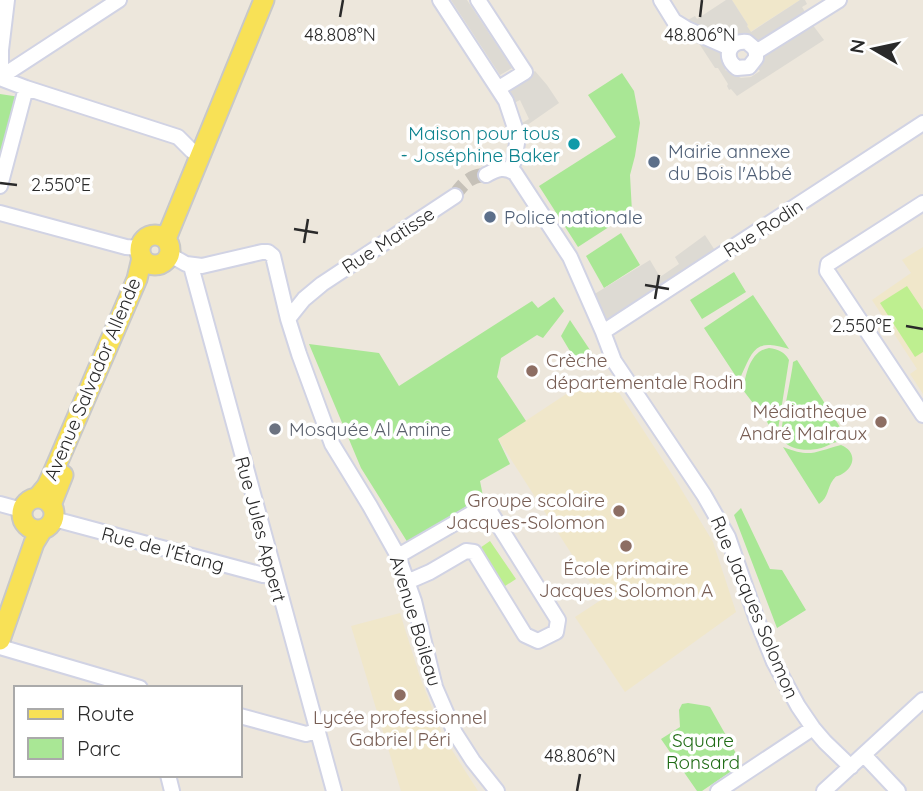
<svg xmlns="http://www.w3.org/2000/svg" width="923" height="791" font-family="Quicksand,sans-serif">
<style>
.education{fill:#f0e7ca}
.green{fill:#a9e795}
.pitch{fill:#beef90}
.plaza{fill:#dddad3}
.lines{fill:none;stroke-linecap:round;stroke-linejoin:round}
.minor-tunnel{stroke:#c6c1b8;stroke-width:14;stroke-dasharray:14 7;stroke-linecap:butt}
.minor-casing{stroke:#d1d3e4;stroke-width:18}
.major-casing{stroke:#c8c8c8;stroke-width:23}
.minor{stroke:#fff;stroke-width:14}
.major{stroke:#f8e156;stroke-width:19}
.ticks{fill:none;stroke:#2a2a2a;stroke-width:2.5}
.culture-dot{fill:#0f9aa8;stroke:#fff;stroke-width:2.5}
.service-dot{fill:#5c6f8a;stroke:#fff;stroke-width:2.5}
.education-dot{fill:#8d6e63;stroke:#fff;stroke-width:2.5}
.worship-dot{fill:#6b7280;stroke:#fff;stroke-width:2.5}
.labels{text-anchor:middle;stroke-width:7;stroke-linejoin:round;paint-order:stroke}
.culture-label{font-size:19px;fill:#0d838f;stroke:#fff;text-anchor:end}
.service-label{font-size:19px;fill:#4e5e75;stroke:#fff;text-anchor:start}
.street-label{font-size:19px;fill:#2a2a2a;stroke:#fff}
.education-label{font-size:19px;fill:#785e54;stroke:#fff;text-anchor:end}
.worship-label{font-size:19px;fill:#5b616d;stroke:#fff;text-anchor:start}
.park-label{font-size:19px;fill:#206c16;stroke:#fff}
.ticks-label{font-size:18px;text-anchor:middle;fill:#2a2a2a;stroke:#fff;stroke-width:7;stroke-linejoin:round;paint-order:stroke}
</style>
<rect width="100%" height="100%" fill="#ede7dc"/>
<path class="education" d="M 732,0 L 800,0 L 750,32 L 747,26 L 748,25 Z
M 923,247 L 923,394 L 910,374 L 917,369 L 872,300 L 911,273 L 902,260 Z
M 592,377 L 612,382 L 675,479 L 713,542 L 736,612 L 625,692 L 575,617 L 601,600 L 498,439 Z
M 400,613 L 420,677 L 443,736 L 478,791 L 401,791 L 351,626 Z"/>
<path class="green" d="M 622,73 L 634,91 L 640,123 L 635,156 L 630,175 L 632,212 L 578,247 L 539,186 L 616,137 L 588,95 Z
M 0,94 L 20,97 L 0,169 Z
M 621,233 L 640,265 L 604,288 L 586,256 Z
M 734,272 L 746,292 L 702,319 L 690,300 Z
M 753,295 L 789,349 C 755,339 754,348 741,376 L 737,378 L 704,328 Z
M 554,297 L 564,311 L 543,338 L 537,335 L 501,358 L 497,377 L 526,421 L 498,439 L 510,464 L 480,481 L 483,496 L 408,543 L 361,468 L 309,344 L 379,353 L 399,386 L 532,301 L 538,308 Z
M 570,320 L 598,362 L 580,365 L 577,363 L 561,336 Z
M 769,348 C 778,349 785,352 789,360 L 777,436 L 775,436 L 766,420 L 743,390 C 746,374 750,351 769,348 Z
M 797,360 L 849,441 C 844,442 838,441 833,443 C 828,445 823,448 817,449 C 807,451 787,450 782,438 C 779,430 792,376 793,362 Z
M 841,445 C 856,451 856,466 842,474 C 835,478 838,474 833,480 C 827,488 829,497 819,504 L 783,447 C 811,458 814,452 841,445 Z
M 741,508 L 770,569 L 782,570 L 806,610 L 777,628 L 734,515 Z
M 688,703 L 707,706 L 710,707 L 742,764 L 702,791 L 697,791 L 661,739 L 680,727 L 679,710 L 682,704 Z"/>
<path class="pitch" d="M 907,286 L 923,310 L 923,352 L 915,357 L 880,303 Z
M 490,541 L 516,579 L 502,588 L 477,550 Z"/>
<path class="plaza" d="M 451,0 L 467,0 L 512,68 L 500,75 Z
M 726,0 L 732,0 L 748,25 L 747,26 L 751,32 L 800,0 L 805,0 L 807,4 L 802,7 L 808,17 L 762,41 L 757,41 L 752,38 L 726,39 L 684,22 L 695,16 L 697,19 Z
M 812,24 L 824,40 L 737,96 L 731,89 L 729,90 L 727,86 L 728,84 L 718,68 L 715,68 L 698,42 L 693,44 L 690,40 L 687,41 L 684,35 L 685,33 L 722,50 L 728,66 L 725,70 L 741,78 L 751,77 L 760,71 L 756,67 L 764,53 Z
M 535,71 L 547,85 L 559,103 L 523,128 L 522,123 L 529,119 L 520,100 L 512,104 L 507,94 L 508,89 L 510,86 Z
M 705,235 L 716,252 L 669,283 L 667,281 L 630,304 L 632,308 L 612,319 L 606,319 L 602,315 L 593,295 L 650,260 L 660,277 L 679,264 L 675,257 Z"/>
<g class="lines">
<path class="minor-tunnel" d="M 455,196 C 461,184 472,175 486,175"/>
<defs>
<path id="minor" d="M 440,0 L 506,101 L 518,137 L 514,161 L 510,170
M 478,0 L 525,72 L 499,88
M 661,0 L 674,21 L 687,29 L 730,48
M 756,52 L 754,48 L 747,42 C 729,40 722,57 737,68 L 749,67 L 756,58 L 756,52 L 839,0
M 1,77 L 119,0
M 1,77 L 1,50 L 7,0
M 0,78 L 26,88 L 178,137 L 192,151
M 486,175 C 497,169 504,166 515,173 L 570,257 L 603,332 L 614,361 L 704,495 L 728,537 L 757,620 L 774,662 L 798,706 L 813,728 L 825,742 L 851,767
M 0,186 L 26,88
M 923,203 L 828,264 L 827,271 L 923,415
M 0,213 L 126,247 L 140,248
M 170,255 L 186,264 L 202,266 L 262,252 L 268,252 L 273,256 L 288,319 L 299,354 L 332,444 L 370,506 L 398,556 L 414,601 L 435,687 L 455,733 L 473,761 L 497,791
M 191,266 L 334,791
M 288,319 L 304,299 L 322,284 L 455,196
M 603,332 L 923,123
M 0,504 L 22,510
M 54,519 L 263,575 L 274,576
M 398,556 L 481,508 L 489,510 L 558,620 L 556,632 L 538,641 L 525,635 L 474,552 L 466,551 L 430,572 L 407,582
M 0,647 L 140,688
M 240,716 L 306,734 L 317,731
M 864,755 L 898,791
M 168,775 L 172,791
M 718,791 L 813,728
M 824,791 L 923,700"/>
<path id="major" d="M140 250a15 15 0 1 1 30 0a15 15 0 1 1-30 0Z
M 166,239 L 264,0
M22 514a16 16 0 1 1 32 0a16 16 0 1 1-32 0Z
M 37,498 L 47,486 L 53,473 L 137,279 L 142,258
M 51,505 L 63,475
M 0,640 L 34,543 L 42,530"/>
</defs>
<use href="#minor" class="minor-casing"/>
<use href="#major" class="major-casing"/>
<use href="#minor" class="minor"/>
<use href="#major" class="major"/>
</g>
<path class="ticks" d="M 340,17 L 343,0M 700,17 L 702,0M 0,183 L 17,185M 294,229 L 318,233M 304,243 L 308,219M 645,285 L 669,289M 655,299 L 659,275M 906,326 L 923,329M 577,791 L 580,774"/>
<circle class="culture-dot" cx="574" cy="144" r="7"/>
<g class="service-dot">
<circle cx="654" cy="162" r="7"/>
<circle cx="490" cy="217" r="7"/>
</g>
<g class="education-dot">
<circle cx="532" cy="371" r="7"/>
<circle cx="881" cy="422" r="7"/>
<circle cx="619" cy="511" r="7"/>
<circle cx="626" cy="546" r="7"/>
<circle cx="400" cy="695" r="7"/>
</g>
<circle class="worship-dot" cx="275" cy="429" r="7"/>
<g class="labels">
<g class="culture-label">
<text x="560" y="140">Maison pour tous<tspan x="560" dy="22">- Joséphine Baker</tspan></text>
</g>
<g class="service-label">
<text x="668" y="158">Mairie annexe<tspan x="668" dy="22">du Bois l'Abbé</tspan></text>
<text x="504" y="224">Police nationale</text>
</g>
<g class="street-label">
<text transform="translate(763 228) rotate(-33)" y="7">Rue Rodin</text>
<text transform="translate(388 240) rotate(-33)" y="7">Rue Matisse</text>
<text transform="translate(92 379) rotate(-67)" y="7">Avenue Salvador Allende</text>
<text transform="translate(261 529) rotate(75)" y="7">Rue Jules Appert</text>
<text transform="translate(163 549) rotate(15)" y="7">Rue de l'Étang</text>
<text transform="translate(755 607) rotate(67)" y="7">Rue Jacques Solomon</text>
<text transform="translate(416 621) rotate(73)" y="7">Avenue Boileau</text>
</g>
<g class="education-label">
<text x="546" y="367" text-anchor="start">Crèche<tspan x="546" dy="22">départementale Rodin</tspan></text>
<text x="867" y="418">Médiathèque<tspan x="867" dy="22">André Malraux</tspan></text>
<text x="605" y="507">Groupe scolaire<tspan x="605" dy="22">Jacques-Solomon</tspan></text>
<text x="626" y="575" text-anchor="middle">École primaire<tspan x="626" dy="22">Jacques Solomon A</tspan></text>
<text x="400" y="724" text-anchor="middle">Lycée professionnel<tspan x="400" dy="22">Gabriel Péri</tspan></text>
</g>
<g class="worship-label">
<text x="289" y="436">Mosquée Al Amine</text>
</g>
<g class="park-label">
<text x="703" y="747">Square<tspan x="703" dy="22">Ronsard</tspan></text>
</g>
</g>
<g class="ticks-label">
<text x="340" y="41">48.808°N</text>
<text x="700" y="41">48.806°N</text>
<text x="61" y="191">2.550°E</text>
<text x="862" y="332">2.550°E</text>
<text x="580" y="762">48.806°N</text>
</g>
<rect x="14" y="686" width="228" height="91" fill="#ffffff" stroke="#aaaaaa" stroke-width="2"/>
<rect x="28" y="709" width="35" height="10" fill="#f8e156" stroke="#aaaaaa" stroke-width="2"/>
<text x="77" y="721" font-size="21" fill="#2a2a2a">Route</text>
<rect x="28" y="738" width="35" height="21" fill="#a9e795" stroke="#aaaaaa" stroke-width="2"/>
<text x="77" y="756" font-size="21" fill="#2a2a2a">Parc</text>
<g transform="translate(874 49) rotate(279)" stroke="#ffffff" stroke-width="5" paint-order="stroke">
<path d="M0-5L12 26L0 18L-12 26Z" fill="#2a2a2a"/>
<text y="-10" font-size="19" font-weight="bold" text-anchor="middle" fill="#2a2a2a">N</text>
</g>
</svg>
